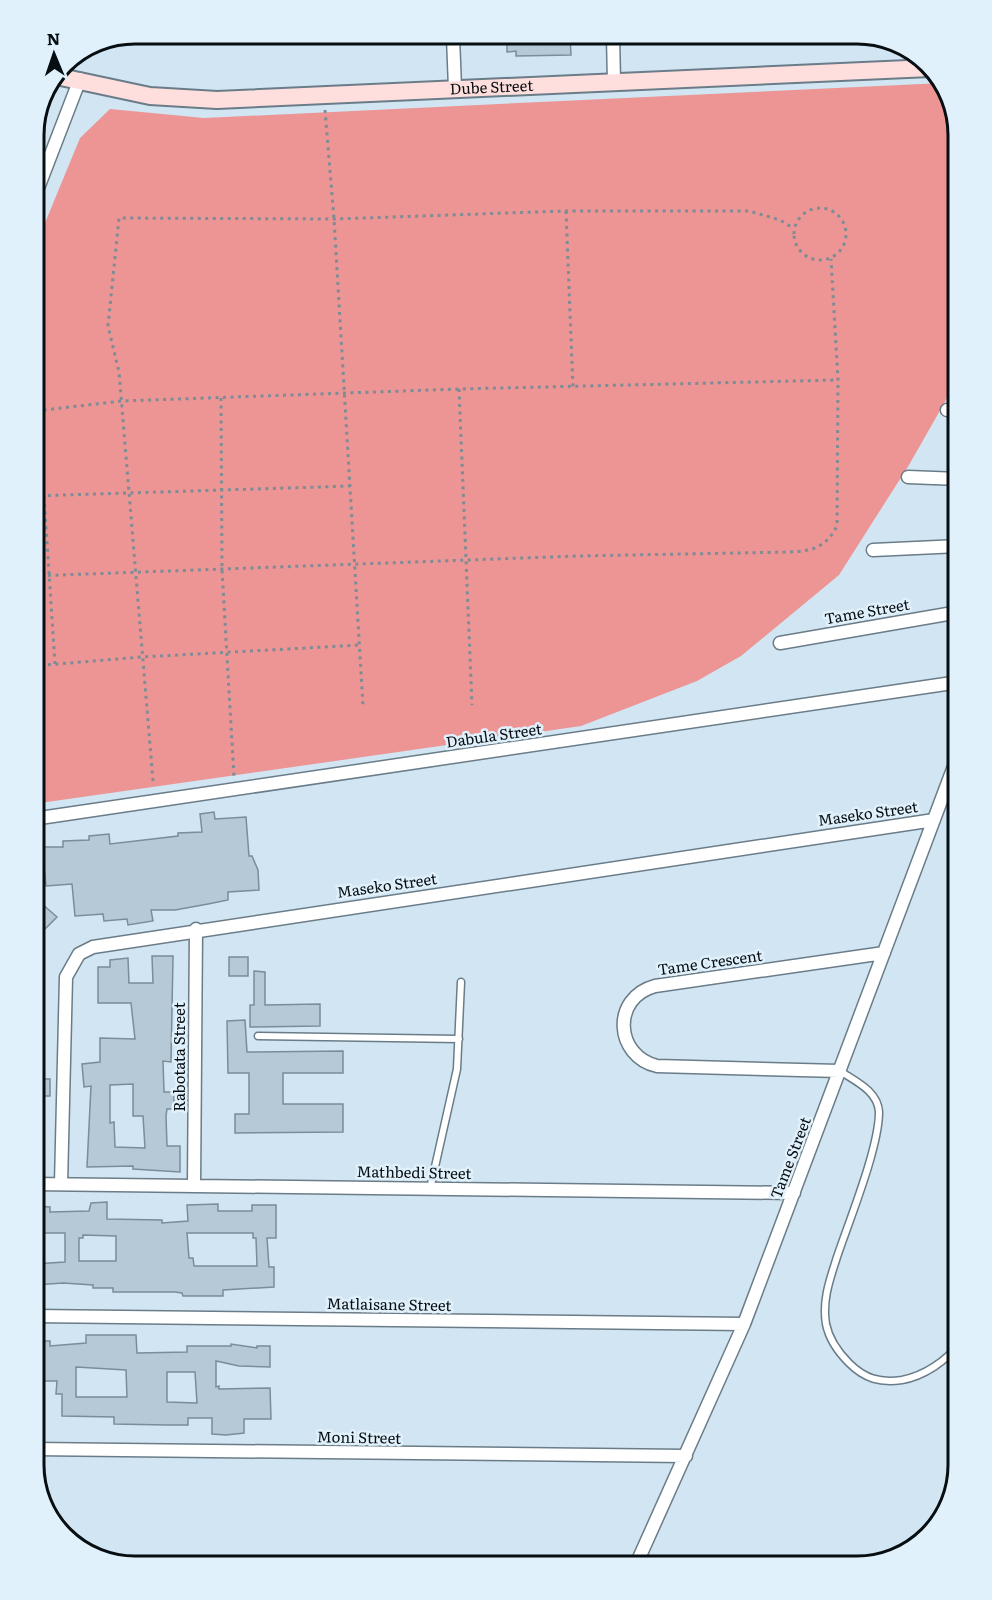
<svg xmlns="http://www.w3.org/2000/svg" width="992" height="1600" font-family="Literata,serif">
<style>
.green{fill:#ec9594}
.building{fill:#b6c9d6;stroke:#7a8d99;stroke-width:1.5;fill-rule:evenodd}
.lines{fill:none;stroke-linecap:round;stroke-linejoin:round}
.lane-casing{stroke:#6a7c88;stroke-width:9}
.street-casing{stroke:#6a7c88;stroke-width:15}
.secondary-casing{stroke:#6a7c88;stroke-width:20}
.path{stroke:#7e8c96;stroke-width:3;stroke-dasharray:3 4.5;stroke-linecap:butt}
.lane{stroke:#fff;stroke-width:6}
.street{stroke:#fff;stroke-width:12}
.secondary{stroke:#ffdfde;stroke-width:16}
.labels{text-anchor:middle;stroke-width:5;stroke-linejoin:round;paint-order:stroke}
.street-label{font-size:15px;fill:#070e12;stroke:#e1f1fc}
.rim{fill:none;stroke:#070e12;stroke-width:3}
</style>
<rect width="100%" height="100%" fill="#d1e5f2"/>
<path class="green" d="M 943,83 L 948,89 L 959,134 L 959,377 L 909,465 L 839,575 L 741,656 L 697,681 L 581,726 L 33,804 L 33,252 L 80,138 L 110,109 L 204,118 Z"/>
<path class="building" d="M 570,36 L 571,55 L 516,56 L 516,51 L 507,52 L 507,37 Z
M 214,812 L 215,819 L 246,817 L 249,856 L 252,856 L 258,870 L 259,890 L 228,892 L 228,900 L 208,904 L 175,910 L 151,910 L 153,921 L 128,925 L 127,919 L 104,921 L 103,914 L 75,916 L 72,884 L 46,886 L 44,866 L 40,866 L 40,847 L 63,847 L 63,841 L 89,840 L 89,836 L 109,834 L 110,844 L 178,836 L 178,833 L 202,832 L 200,814 Z
M 33,896 L 57,917 L 33,941 Z
M 152,956 L 173,956 L 171,1062 L 163,1061 L 164,1092 L 174,1092 L 174,1109 L 167,1109 L 166,1116 L 167,1146 L 180,1146 L 180,1172 L 133,1169 L 133,1166 L 87,1167 L 91,1086 L 84,1087 L 82,1064 L 100,1062 L 100,1038 L 135,1039 L 131,1003 L 98,1003 L 98,967 L 110,967 L 110,960 L 128,958 L 129,983 L 153,983 ZM 133,1084 L 133,1116 L 143,1116 L 145,1148 L 115,1147 L 114,1122 L 110,1123 L 110,1085 Z
M 229,957 L 248,957 L 248,976 L 229,976 Z
M 254,971 L 265,972 L 265,1005 L 320,1004 L 320,1026 L 250,1027 L 250,1005 L 254,1005 Z
M 245,1020 L 247,1052 L 343,1051 L 343,1073 L 283,1073 L 283,1104 L 343,1104 L 343,1132 L 235,1133 L 235,1114 L 249,1114 L 249,1073 L 228,1073 L 227,1021 Z
M 33,1079 L 50,1079 L 50,1096 L 33,1096 Z
M 107,1202 L 107,1219 L 162,1220 L 162,1223 L 188,1221 L 187,1205 L 218,1204 L 218,1211 L 252,1211 L 252,1205 L 276,1205 L 276,1238 L 267,1238 L 269,1267 L 274,1267 L 274,1287 L 223,1290 L 223,1296 L 183,1296 L 182,1293 L 175,1292 L 113,1292 L 113,1288 L 93,1288 L 93,1285 L 63,1283 L 34,1285 L 33,1264 L 65,1262 L 65,1233 L 33,1233 L 33,1206 L 50,1207 L 50,1212 L 89,1211 L 91,1203 ZM 187,1233 L 253,1233 L 253,1238 L 256,1238 L 257,1266 L 194,1266 L 193,1258 L 189,1258 ZM 83,1235 L 116,1236 L 116,1261 L 79,1261 L 79,1238 L 83,1238 Z
M 86,1335 L 136,1335 L 137,1353 L 187,1352 L 187,1346 L 231,1346 L 231,1344 L 257,1348 L 257,1346 L 270,1346 L 270,1367 L 239,1366 L 216,1361 L 216,1387 L 219,1386 L 219,1389 L 270,1388 L 271,1419 L 244,1419 L 244,1433 L 226,1435 L 212,1434 L 212,1418 L 188,1418 L 188,1425 L 167,1425 L 114,1424 L 114,1417 L 62,1416 L 62,1394 L 56,1394 L 57,1381 L 34,1381 L 33,1341 L 50,1341 L 50,1346 L 86,1343 ZM 76,1367 L 126,1370 L 127,1397 L 76,1397 ZM 167,1372 L 195,1372 L 197,1403 L 167,1402 Z"/>
<g class="lines">
<defs>
<path id="lane" d="M 258,1036 L 459,1039
M 840,1071 C 855,1081 878,1091 879,1112 C 879,1148 849,1221 837,1257 C 830,1279 822,1300 826,1324 C 829,1339 838,1352 849,1363 C 865,1379 880,1383 902,1380 C 924,1376 946,1361 959,1344
M 430,1189 L 457,1069 L 461,982"/>
<path id="street" d="M 613,36 L 614,82
M 453,37 L 455,88
M 912,49 L 913,69
M 33,201 L 80,79
M 947,410 L 959,411
M 908,477 L 959,479
M 873,550 L 959,546
M 780,643 L 959,612
M 33,819 L 959,682
M 839,1071 L 657,1066 C 615,1056 611,998 655,986 L 884,953
M 33,1184 L 794,1193
M 61,1184 L 66,977 L 79,954 L 93,947 L 934,820
M 194,1186 L 196,929
M 33,1316 L 744,1324
M 33,1449 L 686,1456
M 635,1567 L 744,1324 L 959,753"/>
<g id="secondary">
<path id="s1" d="M 56,76 L 150,96 L 217,100 L 930,68"/>
</g>
</defs>
<use href="#lane" class="lane-casing"/>
<use href="#street" class="street-casing"/>
<use href="#secondary" class="secondary-casing"/>
<path class="path" d="M 325,110 L 334,219 L 363,706
M794 234a26 26 0 1 1 52 0a26 26 0 1 1-52 0Z
M 566,211 L 573,388
M 459,389 L 472,705
M 221,398 L 222,570 L 234,777
M 33,496 L 350,486
M 33,576 L 577,556 L 790,552 C 813,551 826,547 837,526 L 838,380 L 831,259
M 55,664 L 44,496 L 35,411 L 122,401 L 459,389 L 838,380
M 33,666 L 141,657 L 360,645
M 153,781 L 119,372 L 108,326 L 119,218 L 334,219 L 566,211 L 749,211 L 780,220 L 793,228"/>
<use href="#lane" class="lane"/>
<use href="#street" class="street"/>
<use href="#secondary" class="secondary"/>
</g>
<g class="labels">
<g class="street-label">
<text dy="5" stroke="none"><textPath href="#s1" startOffset="438">Dube Street</textPath></text>
<text transform="translate(867 612) rotate(-10)" y="5">Tame Street</text>
<text transform="translate(494 736) rotate(-8)" y="5">Dabula Street</text>
<text transform="translate(868 814) rotate(-8)" y="5">Maseko Street</text>
<text transform="translate(387 886) rotate(-8)" y="5">Maseko Street</text>
<text transform="translate(710 963) rotate(-8)" y="5">Tame Crescent</text>
<text transform="translate(180 1057) rotate(-90)" y="5">Rabotata Street</text>
<text transform="translate(791 1158) rotate(-69)" y="5">Tame Street</text>
<text transform="translate(414 1173) rotate(1)" y="5">Mathbedi Street</text>
<text transform="translate(389 1305) rotate(1)" y="5">Matlaisane Street</text>
<text transform="translate(359 1438) rotate(1)" y="5">Moni Street</text>
</g>
</g>
<path d="M0 0H992V1600H0ZM135 44H857A91 91 0 0 1 948 135V1465A91 91 0 0 1 857 1556H135A91 91 0 0 1 44 1465V135A91 91 0 0 1 135 44Z" fill="#e1f1fc" fill-rule="evenodd"/>
<path class="rim" d="M135 44H857A91 91 0 0 1 948 135V1465A91 91 0 0 1 857 1556H135A91 91 0 0 1 44 1465V135A91 91 0 0 1 135 44Z"/>
<g transform="translate(54 54) rotate(358)" stroke="#e1f1fc" stroke-width="4.5" paint-order="stroke">
<path d="M0-4.5L10 22L0 15L-10 22Z" fill="#070e12"/>
<text y="-9" font-size="16" font-weight="bold" text-anchor="middle" fill="#070e12">N</text>
</g>
</svg>
